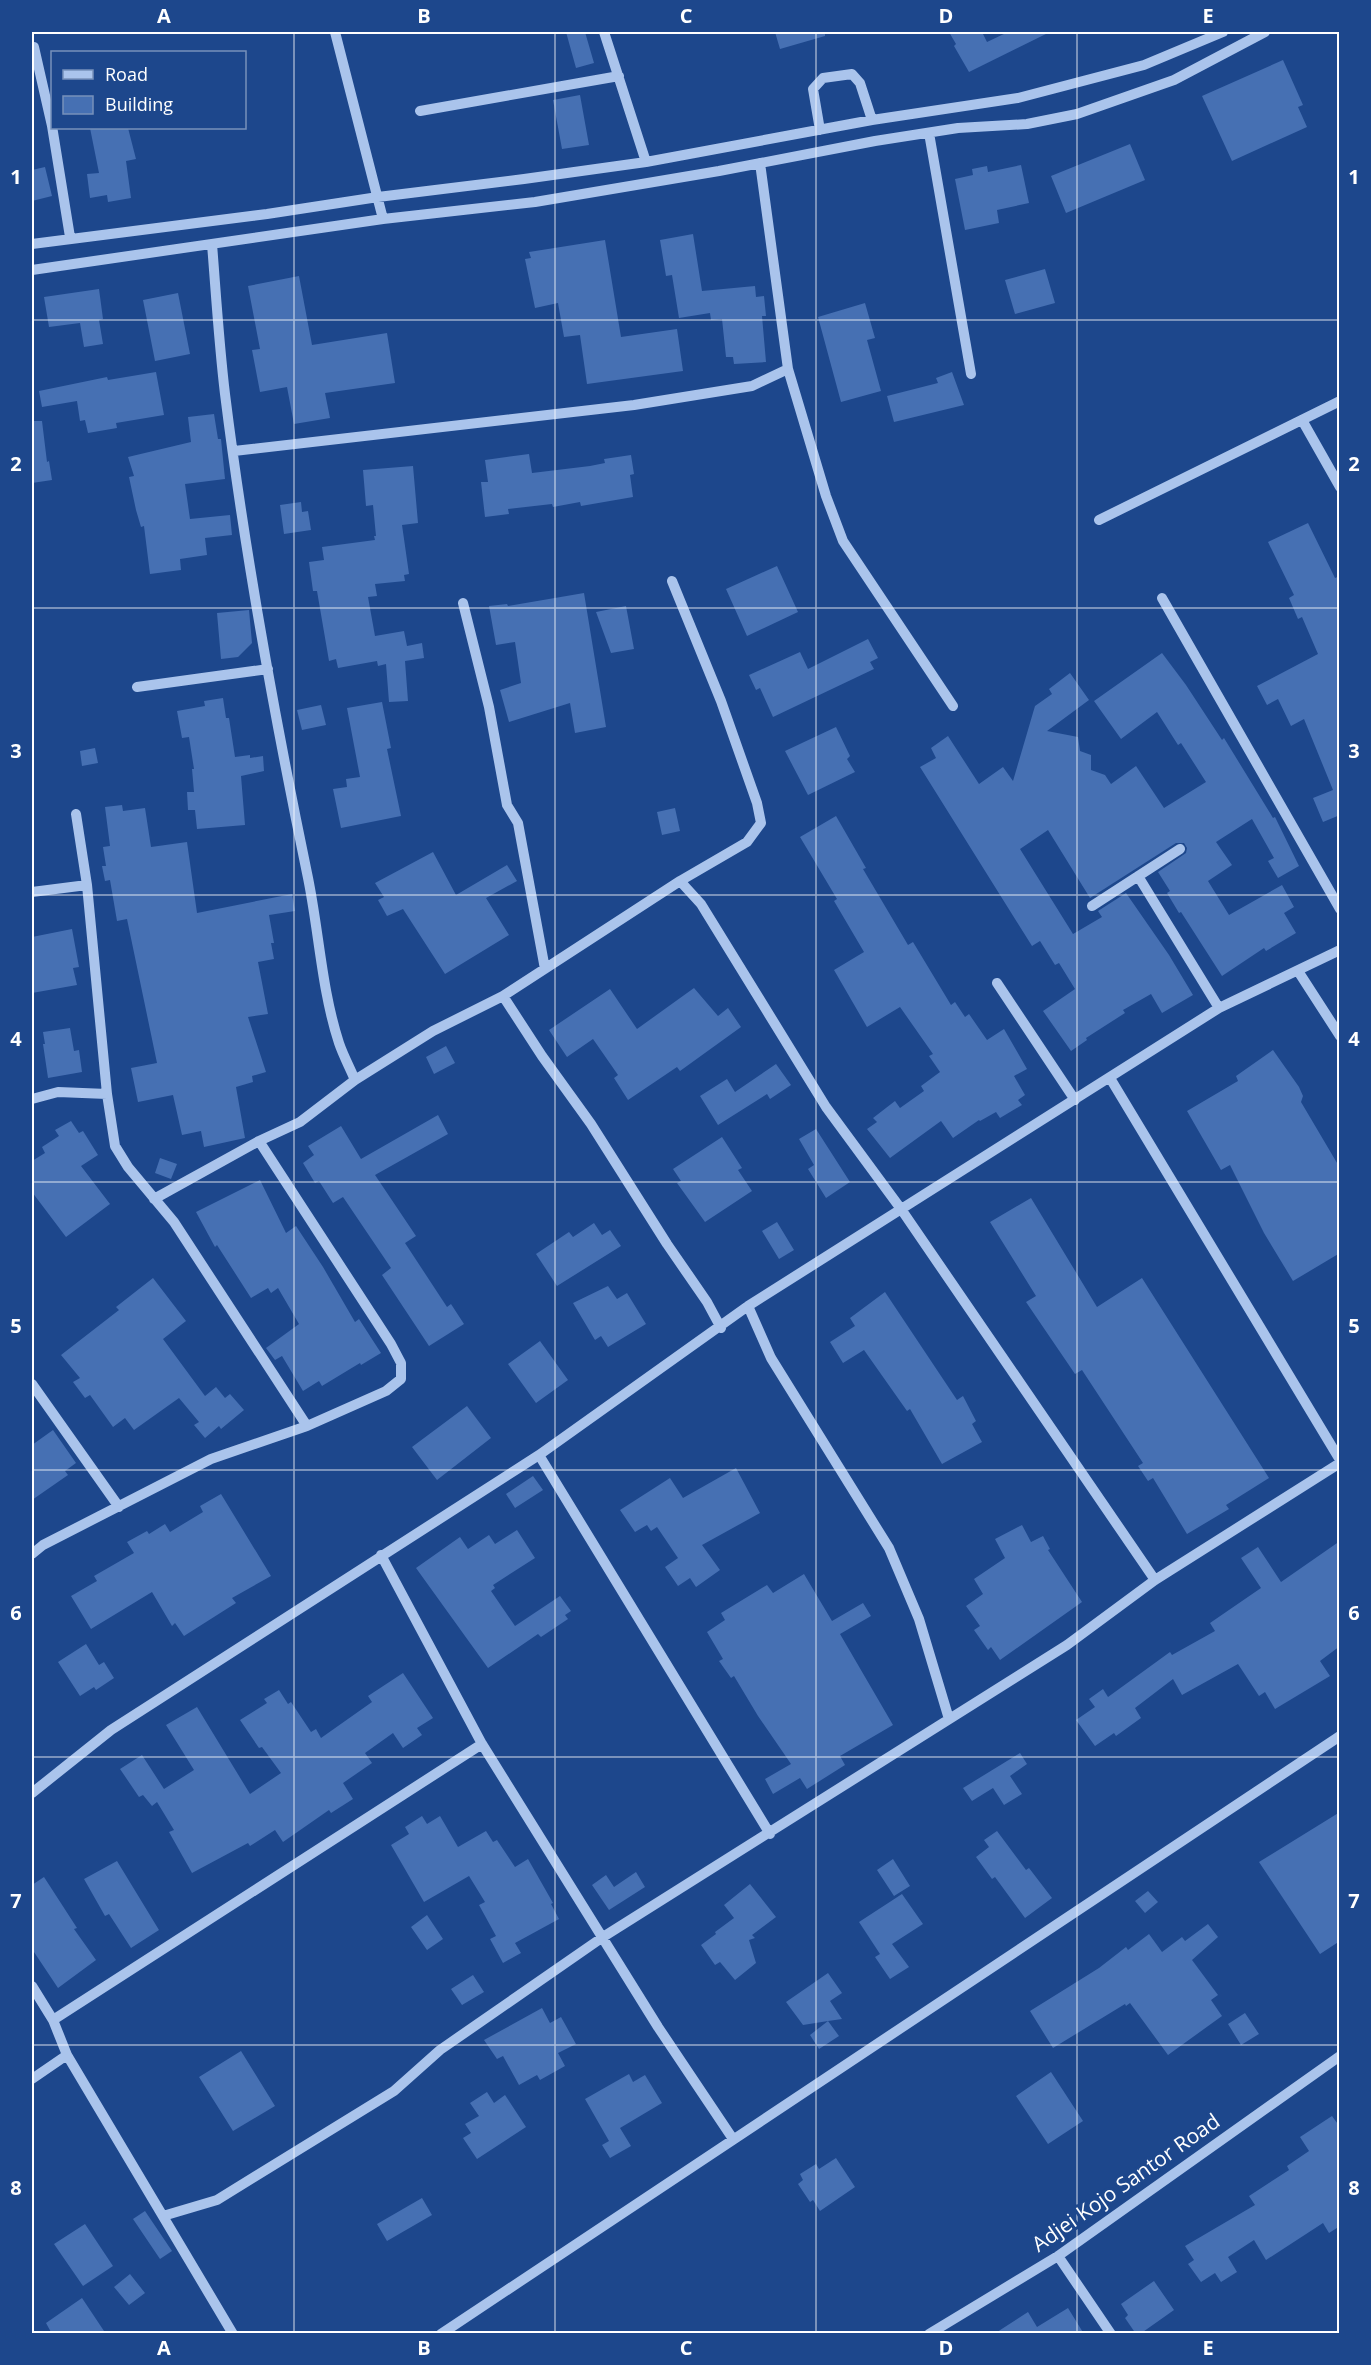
<svg xmlns="http://www.w3.org/2000/svg" width="1371" height="2365" font-family="'Open Sans',sans-serif">
<style>
.building{fill:#4670b3}
.lines{fill:none;stroke-linecap:round;stroke-linejoin:round}
.minor{stroke:#aac4ec;stroke-width:10}
.grid{fill:none;stroke:#fff;stroke-width:1.5;stroke-opacity:0.55}
.labels{text-anchor:middle;stroke-width:6;stroke-linejoin:round;paint-order:stroke}
.street-label{font-size:21px;fill:#fff;stroke:#1d478c}
.neatline{fill:none;stroke:#fff;stroke-width:2}
.grid-label{font-size:20px;text-anchor:middle;font-weight:bold;fill:#fff}
</style>
<rect width="100%" height="100%" fill="#1d478c"/>
<path class="building" d="M 566,32 L 585,32 L 594,63 L 576,68 Z
M 775,32 L 825,32 L 825,36 L 780,49 Z
M 949,32 L 982,32 L 987,42 L 1008,32 L 1050,32 L 969,72 L 954,46 L 956,44 Z
M 1283,60 L 1303,105 L 1298,107 L 1307,127 L 1232,161 L 1202,96 Z
M 580,95 L 589,145 L 562,149 L 553,100 Z
M 90,128 L 128,128 L 136,159 L 126,161 L 131,198 L 108,202 L 107,195 L 90,198 L 87,174 L 99,173 Z
M 1130,144 L 1145,180 L 1066,213 L 1051,176 Z
M 1021,165 L 1029,203 L 997,210 L 999,223 L 965,230 L 955,179 L 973,175 L 972,169 L 987,166 L 988,172 Z
M 45,167 L 52,196 L 32,201 L 32,170 Z
M 693,234 L 702,291 L 755,286 L 756,297 L 764,296 L 766,316 L 762,316 L 766,362 L 734,364 L 733,357 L 726,357 L 722,319 L 711,320 L 710,313 L 679,318 L 672,275 L 666,276 L 660,240 Z
M 605,240 L 621,337 L 677,329 L 683,371 L 587,384 L 580,335 L 564,337 L 558,303 L 535,308 L 525,259 L 531,258 L 529,252 Z
M 1045,269 L 1055,303 L 1015,314 L 1005,280 Z
M 299,276 L 312,345 L 387,333 L 395,383 L 325,393 L 330,418 L 294,424 L 287,387 L 260,392 L 252,350 L 260,349 L 248,286 Z
M 99,289 L 103,319 L 99,320 L 103,344 L 84,347 L 80,323 L 49,327 L 44,297 Z
M 178,293 L 190,354 L 155,361 L 143,300 Z
M 865,303 L 875,338 L 867,340 L 881,391 L 841,402 L 818,317 Z
M 156,372 L 164,415 L 116,423 L 117,428 L 88,433 L 85,420 L 80,421 L 77,401 L 42,407 L 39,391 L 107,377 L 108,380 Z
M 952,372 L 964,405 L 894,422 L 887,396 L 938,383 L 936,378 Z
M 214,414 L 218,439 L 221,439 L 225,479 L 185,484 L 190,519 L 230,515 L 232,535 L 205,538 L 207,555 L 180,559 L 181,570 L 150,574 L 144,526 L 141,527 L 136,510 L 129,477 L 134,476 L 128,457 L 191,442 L 188,417 Z
M 32,421 L 42,421 L 47,462 L 49,461 L 52,480 L 32,483 Z
M 529,454 L 532,473 L 590,466 L 605,463 L 604,459 L 631,455 L 634,474 L 630,475 L 633,497 L 581,506 L 580,502 L 553,507 L 552,504 L 508,509 L 509,514 L 485,517 L 481,482 L 488,482 L 485,460 Z
M 413,466 L 418,523 L 402,525 L 409,574 L 404,575 L 405,581 L 375,584 L 377,596 L 368,597 L 375,636 L 404,631 L 407,646 L 422,643 L 424,658 L 405,661 L 408,701 L 389,702 L 386,664 L 378,666 L 377,661 L 338,668 L 336,659 L 329,661 L 317,591 L 313,591 L 309,562 L 324,560 L 322,547 L 375,540 L 374,536 L 376,536 L 373,505 L 366,506 L 363,470 Z
M 301,502 L 302,512 L 308,511 L 311,530 L 284,534 L 280,505 Z
M 1308,523 L 1335,578 L 1340,576 L 1340,815 L 1323,822 L 1313,798 L 1333,790 L 1304,719 L 1291,726 L 1278,699 L 1267,705 L 1257,686 L 1318,654 L 1302,617 L 1298,619 L 1289,598 L 1294,595 L 1268,542 Z
M 777,566 L 798,612 L 747,636 L 726,589 Z
M 584,593 L 606,727 L 575,733 L 570,703 L 509,722 L 500,690 L 521,683 L 515,642 L 496,645 L 489,606 L 507,604 L 508,606 Z
M 626,606 L 634,649 L 611,653 L 596,612 Z
M 249,610 L 252,643 L 238,657 L 221,659 L 217,613 Z
M 868,639 L 878,658 L 870,662 L 874,669 L 773,717 L 760,688 L 756,690 L 749,675 L 800,652 L 808,669 Z
M 1162,653 L 1186,685 L 1222,740 L 1224,738 L 1273,818 L 1275,817 L 1299,866 L 1278,878 L 1268,861 L 1274,858 L 1252,819 L 1216,842 L 1232,865 L 1208,881 L 1229,915 L 1282,885 L 1294,907 L 1284,913 L 1296,933 L 1266,951 L 1264,948 L 1222,976 L 1181,912 L 1179,913 L 1167,893 L 1170,891 L 1158,872 L 1186,853 L 1187,848 L 1184,843 L 1176,843 L 1090,898 L 1048,830 L 1020,849 L 1073,934 L 1102,917 L 1098,911 L 1126,893 L 1169,955 L 1193,995 L 1162,1013 L 1151,994 L 1123,1010 L 1125,1013 L 1086,1038 L 1087,1040 L 1071,1051 L 1043,1011 L 1075,989 L 1059,963 L 1055,965 L 1040,941 L 1032,946 L 920,767 L 936,758 L 931,748 L 948,736 L 979,784 L 1003,767 L 1013,781 L 1035,706 L 1052,694 L 1049,689 L 1070,673 L 1089,700 L 1047,731 L 1078,737 L 1080,751 L 1091,755 L 1091,770 L 1105,775 L 1111,784 L 1136,766 L 1164,808 L 1206,782 L 1181,743 L 1178,745 L 1157,712 L 1121,739 L 1094,701 Z
M 223,698 L 226,718 L 229,718 L 235,757 L 250,755 L 250,758 L 263,756 L 264,771 L 241,776 L 245,825 L 197,829 L 195,810 L 188,810 L 187,792 L 194,792 L 192,769 L 194,769 L 189,737 L 182,738 L 177,711 L 205,706 L 204,701 Z
M 382,702 L 391,748 L 387,749 L 401,816 L 341,828 L 333,789 L 347,787 L 346,779 L 360,777 L 347,708 Z
M 321,705 L 326,725 L 302,730 L 297,710 Z
M 836,727 L 850,756 L 847,759 L 855,772 L 808,795 L 785,751 Z
M 95,748 L 98,763 L 82,766 L 80,751 Z
M 122,805 L 123,811 L 145,808 L 151,847 L 187,842 L 197,913 L 292,894 L 295,911 L 269,915 L 274,943 L 271,943 L 274,959 L 258,962 L 268,1014 L 248,1017 L 266,1072 L 252,1076 L 253,1082 L 236,1087 L 245,1138 L 204,1147 L 201,1131 L 182,1135 L 173,1095 L 138,1102 L 131,1068 L 157,1063 L 127,919 L 117,921 L 110,880 L 105,881 L 102,866 L 106,866 L 103,847 L 110,846 L 105,807 Z
M 675,808 L 680,831 L 662,835 L 657,812 Z
M 836,816 L 866,868 L 863,869 L 908,945 L 913,942 L 951,1005 L 955,1002 L 965,1017 L 969,1014 L 987,1040 L 1004,1029 L 1027,1069 L 1014,1076 L 1025,1095 L 1018,1100 L 1022,1105 L 1000,1118 L 996,1112 L 980,1121 L 979,1120 L 953,1138 L 941,1121 L 890,1158 L 867,1129 L 877,1122 L 873,1118 L 895,1101 L 900,1108 L 924,1091 L 921,1086 L 940,1072 L 929,1056 L 933,1054 L 900,1007 L 867,1027 L 834,970 L 864,952 L 834,901 L 837,899 L 800,837 Z
M 433,852 L 456,895 L 507,865 L 517,881 L 486,898 L 509,935 L 445,974 L 403,909 L 387,916 L 378,900 L 384,897 L 375,883 Z
M 72,929 L 79,967 L 73,968 L 77,985 L 32,993 L 32,937 Z
M 694,988 L 718,1016 L 728,1008 L 741,1027 L 680,1071 L 677,1067 L 628,1100 L 614,1078 L 618,1075 L 593,1039 L 567,1057 L 549,1030 L 610,989 L 637,1029 Z
M 70,1028 L 74,1051 L 79,1050 L 82,1072 L 48,1078 L 43,1044 L 45,1044 L 43,1032 Z
M 446,1046 L 455,1063 L 434,1074 L 426,1057 Z
M 1273,1050 L 1299,1087 L 1303,1096 L 1301,1102 L 1340,1168 L 1340,1253 L 1293,1281 L 1264,1233 L 1230,1165 L 1221,1170 L 1187,1111 L 1238,1081 L 1236,1076 Z
M 776,1064 L 791,1085 L 770,1099 L 767,1094 L 718,1125 L 700,1096 L 727,1079 L 735,1092 Z
M 438,1115 L 448,1134 L 375,1175 L 416,1236 L 405,1243 L 447,1307 L 451,1304 L 464,1324 L 429,1346 L 382,1275 L 391,1268 L 343,1197 L 333,1203 L 319,1181 L 315,1183 L 303,1163 L 314,1155 L 308,1146 L 341,1126 L 361,1159 Z
M 71,1121 L 79,1133 L 83,1131 L 98,1155 L 81,1166 L 110,1204 L 66,1237 L 32,1192 L 32,1161 L 45,1153 L 42,1147 L 59,1136 L 55,1130 Z
M 816,1129 L 850,1182 L 826,1198 L 808,1169 L 814,1165 L 799,1139 Z
M 722,1137 L 742,1168 L 738,1170 L 752,1191 L 705,1222 L 677,1183 L 681,1181 L 673,1169 Z
M 160,1158 L 177,1164 L 171,1179 L 155,1173 Z
M 260,1180 L 286,1233 L 296,1226 L 323,1267 L 355,1322 L 359,1319 L 381,1353 L 361,1365 L 360,1363 L 322,1386 L 319,1381 L 303,1391 L 282,1356 L 275,1360 L 266,1348 L 299,1324 L 278,1288 L 271,1293 L 268,1288 L 251,1298 L 217,1245 L 215,1247 L 196,1212 Z
M 1031,1198 L 1097,1307 L 1142,1278 L 1269,1478 L 1226,1505 L 1229,1509 L 1187,1534 L 1153,1478 L 1148,1481 L 1138,1466 L 1143,1463 L 1082,1370 L 1075,1374 L 1026,1302 L 1036,1296 L 990,1222 Z
M 777,1222 L 794,1250 L 779,1259 L 762,1231 Z
M 594,1223 L 602,1235 L 610,1230 L 621,1246 L 557,1286 L 536,1254 L 569,1232 L 573,1237 Z
M 153,1278 L 186,1321 L 163,1339 L 205,1396 L 216,1387 L 225,1398 L 230,1394 L 244,1410 L 221,1429 L 219,1426 L 205,1438 L 194,1425 L 199,1422 L 179,1398 L 134,1430 L 125,1418 L 113,1427 L 90,1395 L 85,1398 L 73,1382 L 80,1378 L 61,1355 L 119,1310 L 116,1307 Z
M 608,1286 L 617,1299 L 627,1293 L 646,1324 L 608,1347 L 601,1336 L 595,1340 L 573,1303 Z
M 885,1292 L 957,1400 L 963,1396 L 976,1421 L 972,1424 L 982,1442 L 942,1464 L 910,1409 L 907,1411 L 864,1350 L 843,1363 L 830,1342 L 855,1326 L 850,1318 Z
M 540,1341 L 568,1380 L 536,1403 L 508,1364 Z
M 467,1406 L 491,1438 L 437,1480 L 412,1447 Z
M 53,1430 L 76,1463 L 65,1471 L 68,1475 L 32,1500 L 32,1445 Z
M 736,1468 L 760,1513 L 702,1545 L 720,1570 L 696,1587 L 690,1578 L 678,1586 L 665,1567 L 678,1558 L 657,1527 L 651,1531 L 647,1525 L 635,1532 L 620,1510 L 670,1478 L 683,1498 Z
M 533,1476 L 543,1490 L 515,1508 L 506,1494 Z
M 221,1494 L 271,1576 L 232,1598 L 236,1603 L 184,1636 L 175,1623 L 172,1626 L 152,1592 L 91,1629 L 71,1596 L 97,1581 L 94,1576 L 134,1553 L 127,1542 L 147,1531 L 149,1534 L 165,1524 L 170,1532 L 203,1512 L 200,1506 Z
M 1022,1525 L 1031,1542 L 1043,1536 L 1050,1549 L 1048,1550 L 1082,1602 L 1000,1660 L 991,1647 L 988,1650 L 974,1630 L 980,1626 L 966,1606 L 983,1594 L 974,1579 L 1005,1558 L 995,1539 Z
M 517,1530 L 535,1558 L 493,1585 L 495,1588 L 491,1591 L 515,1626 L 560,1596 L 571,1611 L 565,1615 L 568,1619 L 541,1637 L 538,1634 L 488,1668 L 416,1568 L 460,1537 L 468,1549 L 489,1535 L 495,1544 Z
M 1340,1541 L 1340,1646 L 1320,1661 L 1330,1676 L 1275,1709 L 1265,1692 L 1259,1696 L 1238,1664 L 1182,1695 L 1173,1679 L 1135,1708 L 1141,1718 L 1116,1736 L 1114,1733 L 1095,1746 L 1076,1720 L 1095,1707 L 1089,1699 L 1103,1689 L 1108,1697 L 1170,1652 L 1172,1655 L 1215,1631 L 1210,1623 L 1261,1588 L 1241,1558 L 1258,1547 L 1281,1582 Z
M 804,1574 L 832,1621 L 863,1603 L 871,1616 L 840,1634 L 893,1725 L 840,1756 L 845,1765 L 807,1789 L 800,1778 L 773,1794 L 765,1779 L 791,1764 L 758,1716 L 734,1676 L 731,1678 L 719,1661 L 723,1659 L 707,1632 L 725,1620 L 721,1613 L 767,1585 L 773,1593 Z
M 86,1644 L 99,1665 L 104,1662 L 114,1678 L 96,1690 L 94,1687 L 80,1696 L 58,1662 Z
M 403,1673 L 433,1718 L 417,1728 L 422,1735 L 403,1748 L 393,1733 L 365,1753 L 372,1763 L 343,1783 L 353,1799 L 331,1813 L 329,1810 L 283,1842 L 275,1830 L 250,1846 L 248,1843 L 192,1873 L 169,1832 L 174,1830 L 157,1802 L 152,1806 L 143,1795 L 139,1797 L 120,1769 L 142,1755 L 164,1789 L 194,1770 L 166,1725 L 197,1707 L 250,1794 L 281,1773 L 262,1747 L 259,1748 L 240,1720 L 267,1703 L 264,1699 L 279,1690 L 288,1704 L 291,1702 L 311,1732 L 316,1729 L 321,1738 L 372,1702 L 368,1696 Z
M 1020,1753 L 1027,1764 L 1010,1776 L 1022,1794 L 1004,1805 L 993,1788 L 972,1801 L 963,1788 Z
M 1340,1812 L 1340,1941 L 1320,1954 L 1259,1862 Z
M 422,1816 L 427,1824 L 440,1816 L 458,1847 L 486,1831 L 493,1842 L 497,1840 L 515,1867 L 528,1859 L 553,1903 L 551,1904 L 559,1919 L 515,1943 L 521,1953 L 503,1963 L 490,1939 L 496,1936 L 479,1905 L 485,1902 L 469,1876 L 424,1902 L 391,1845 L 409,1834 L 405,1827 Z
M 997,1831 L 1026,1870 L 1029,1868 L 1052,1898 L 1025,1918 L 995,1877 L 992,1879 L 976,1857 L 989,1847 L 984,1840 Z
M 893,1859 L 910,1886 L 894,1896 L 877,1870 Z
M 117,1861 L 159,1930 L 131,1948 L 109,1914 L 105,1916 L 84,1879 Z
M 636,1872 L 645,1887 L 609,1910 L 592,1885 L 606,1875 L 614,1887 Z
M 44,1877 L 77,1928 L 74,1929 L 96,1960 L 58,1988 L 32,1949 L 32,1885 Z
M 750,1884 L 776,1917 L 752,1935 L 755,1938 L 749,1940 L 756,1963 L 735,1980 L 720,1962 L 715,1965 L 701,1945 L 716,1934 L 715,1932 L 734,1918 L 724,1905 Z
M 1148,1891 L 1158,1902 L 1145,1913 L 1135,1901 Z
M 902,1894 L 923,1924 L 892,1944 L 909,1967 L 890,1979 L 875,1957 L 880,1954 L 859,1922 Z
M 427,1915 L 443,1939 L 427,1950 L 411,1927 Z
M 1208,1924 L 1218,1937 L 1192,1960 L 1218,1995 L 1211,2000 L 1222,2016 L 1168,2055 L 1130,2003 L 1126,2006 L 1125,2004 L 1053,2048 L 1030,2011 L 1099,1968 L 1126,1947 L 1128,1950 L 1149,1934 L 1162,1952 L 1182,1937 L 1185,1941 Z
M 828,1973 L 842,1993 L 830,2001 L 842,2019 L 828,2021 L 839,2036 L 819,2049 L 810,2035 L 828,2021 L 803,2025 L 786,2002 Z
M 473,1975 L 484,1992 L 462,2005 L 451,1989 Z
M 542,2008 L 550,2023 L 561,2017 L 576,2044 L 558,2053 L 565,2066 L 540,2080 L 537,2075 L 519,2085 L 503,2056 L 497,2059 L 484,2040 Z
M 1245,2013 L 1259,2034 L 1241,2045 L 1228,2024 Z
M 241,2051 L 275,2106 L 233,2131 L 199,2077 Z
M 1051,2072 L 1083,2121 L 1048,2144 L 1016,2096 Z
M 629,2074 L 633,2082 L 645,2075 L 662,2103 L 620,2128 L 631,2146 L 610,2158 L 602,2145 L 609,2141 L 585,2099 Z
M 487,2092 L 494,2103 L 505,2095 L 526,2127 L 477,2159 L 463,2138 L 471,2133 L 465,2124 L 479,2116 L 470,2103 Z
M 1332,2116 L 1340,2127 L 1340,2226 L 1329,2233 L 1323,2223 L 1266,2260 L 1254,2240 L 1228,2257 L 1237,2272 L 1221,2282 L 1215,2273 L 1201,2282 L 1188,2264 L 1194,2260 L 1185,2246 L 1255,2205 L 1249,2196 L 1289,2170 L 1287,2166 L 1309,2151 L 1300,2137 Z
M 836,2158 L 855,2187 L 820,2211 L 813,2200 L 810,2202 L 798,2184 L 803,2180 L 800,2174 L 816,2164 L 819,2169 Z
M 422,2198 L 432,2215 L 387,2241 L 377,2224 Z
M 145,2211 L 172,2251 L 160,2259 L 133,2219 Z
M 85,2224 L 113,2266 L 83,2286 L 54,2244 Z
M 130,2274 L 145,2293 L 129,2305 L 114,2287 Z
M 1154,2281 L 1174,2310 L 1140,2334 L 1136,2334 L 1125,2318 L 1128,2315 L 1121,2304 Z
M 82,2298 L 106,2334 L 52,2334 L 46,2323 Z
M 1068,2308 L 1084,2334 L 994,2334 L 1028,2312 L 1037,2327 Z"/>
<g class="lines">
<path class="minor" d="M 335,32 L 383,219
M 604,32 L 646,162
M 34,47 L 52,126 L 70,237
M 420,111 L 619,76
M 820,130 L 813,89 L 823,78 L 852,74 L 860,83 L 872,120
M 929,133 L 971,374
M 760,163 L 788,369 L 826,496 L 843,541 L 953,706
M 32,244 L 267,214 L 378,197 L 524,179 L 646,162 L 872,120 L 1018,98 L 1144,65 L 1223,32
M 212,244 C 216,294 219,344 225,394 C 245,555 274,714 307,873 C 319,929 321,988 339,1043 C 343,1055 350,1068 355,1080 L 433,1031 L 503,996 L 542,1056 L 591,1124 L 667,1244 L 707,1302 L 721,1328
M 32,270 L 383,219 L 535,202 L 719,171 L 875,141 L 958,128 L 1027,124 L 1077,114 L 1174,80 L 1265,32
M 1302,420 L 1340,487
M 234,451 L 634,405 L 752,386 L 788,369
M 1099,520 L 1340,401
M 1162,598 L 1340,909
M 463,603 L 489,707 L 507,805 L 518,823 L 545,969
M 137,687 L 268,669
M 76,814 L 87,885 L 107,1094 L 115,1146 L 128,1167 L 174,1222 L 307,1426
M 1138,876 L 1219,1008
M 680,881 L 701,904 L 826,1107 L 901,1209 L 1155,1580
M 32,892 L 87,885
M 1092,906 L 1180,849
M 1298,971 L 1340,1036
M 997,983 L 1075,1100
M 503,996 L 680,881 L 747,842 L 761,823 L 757,803 L 721,701 L 672,581
M 1110,1078 L 1340,1460
M 32,1099 L 58,1092 L 107,1094
M 154,1199 L 259,1141 L 300,1122 L 355,1080
M 748,1306 L 771,1358 L 889,1548 L 919,1619 L 949,1719
M 32,1384 L 119,1507
M 539,1455 L 770,1834
M 32,1554 L 43,1545 L 211,1459 L 307,1426 L 386,1391 L 401,1379 L 401,1363 L 391,1344 L 259,1141
M 381,1555 L 482,1744 L 658,2027 L 733,2139
M 32,1793 L 111,1730 L 539,1455 L 748,1306 L 1219,1008 L 1340,950
M 32,1986 L 53,2020 L 67,2055 L 233,2334
M 53,2020 L 482,1744
M 32,2079 L 67,2055
M 163,2216 L 217,2200 L 394,2091 L 440,2050 L 603,1937 L 1067,1645 L 1155,1580 L 1340,1463
M 1058,2256 L 1111,2334
M 441,2334 L 1340,1736
M 929,2334 L 1058,2256 L 1340,2056"/>
</g>
<path class="grid" d="M 294,32 L 294,2334M 555,32 L 555,2334M 816,32 L 816,2334M 1077,32 L 1077,2334M 32,320 L 1340,320M 32,608 L 1340,608M 32,895 L 1340,895M 32,1182 L 1340,1182M 32,1470 L 1340,1470M 32,1757 L 1340,1757M 32,2045 L 1340,2045"/>
<g class="labels">
<g class="street-label">
<text transform="translate(1126 2183) rotate(-35)" y="7">Adjei Kojo Santor Road</text>
</g>
</g>
<rect width="1371" height="2365" fill="none" stroke="#1d478c" stroke-width="66"/>
<rect x="51" y="51" width="195" height="78" fill="#1d478c" stroke="#7791ba" stroke-width="1.5"/>
<rect x="63" y="70" width="30" height="9" fill="#aac4ec" stroke="#7791ba" stroke-width="1.5"/>
<text x="105" y="81" font-size="18" fill="#ffffff">Road</text>
<rect x="63" y="96" width="30" height="18" fill="#4670b3" stroke="#7791ba" stroke-width="1.5"/>
<text x="105" y="111" font-size="18" fill="#ffffff">Building</text>
<rect x="33" y="33" width="1305" height="2299" class="neatline"/>
<g class="grid-label">
<text x="164" y="23">A</text>
<text x="424" y="23">B</text>
<text x="686" y="23">C</text>
<text x="946" y="23">D</text>
<text x="1208" y="23">E</text>
<text x="16" y="184">1</text>
<text x="1354" y="184">1</text>
<text x="16" y="471">2</text>
<text x="1354" y="471">2</text>
<text x="16" y="758">3</text>
<text x="1354" y="758">3</text>
<text x="16" y="1046">4</text>
<text x="1354" y="1046">4</text>
<text x="16" y="1333">5</text>
<text x="1354" y="1333">5</text>
<text x="16" y="1620">6</text>
<text x="1354" y="1620">6</text>
<text x="16" y="1908">7</text>
<text x="1354" y="1908">7</text>
<text x="16" y="2195">8</text>
<text x="1354" y="2195">8</text>
<text x="164" y="2355">A</text>
<text x="424" y="2355">B</text>
<text x="686" y="2355">C</text>
<text x="946" y="2355">D</text>
<text x="1208" y="2355">E</text>
</g>
</svg>
